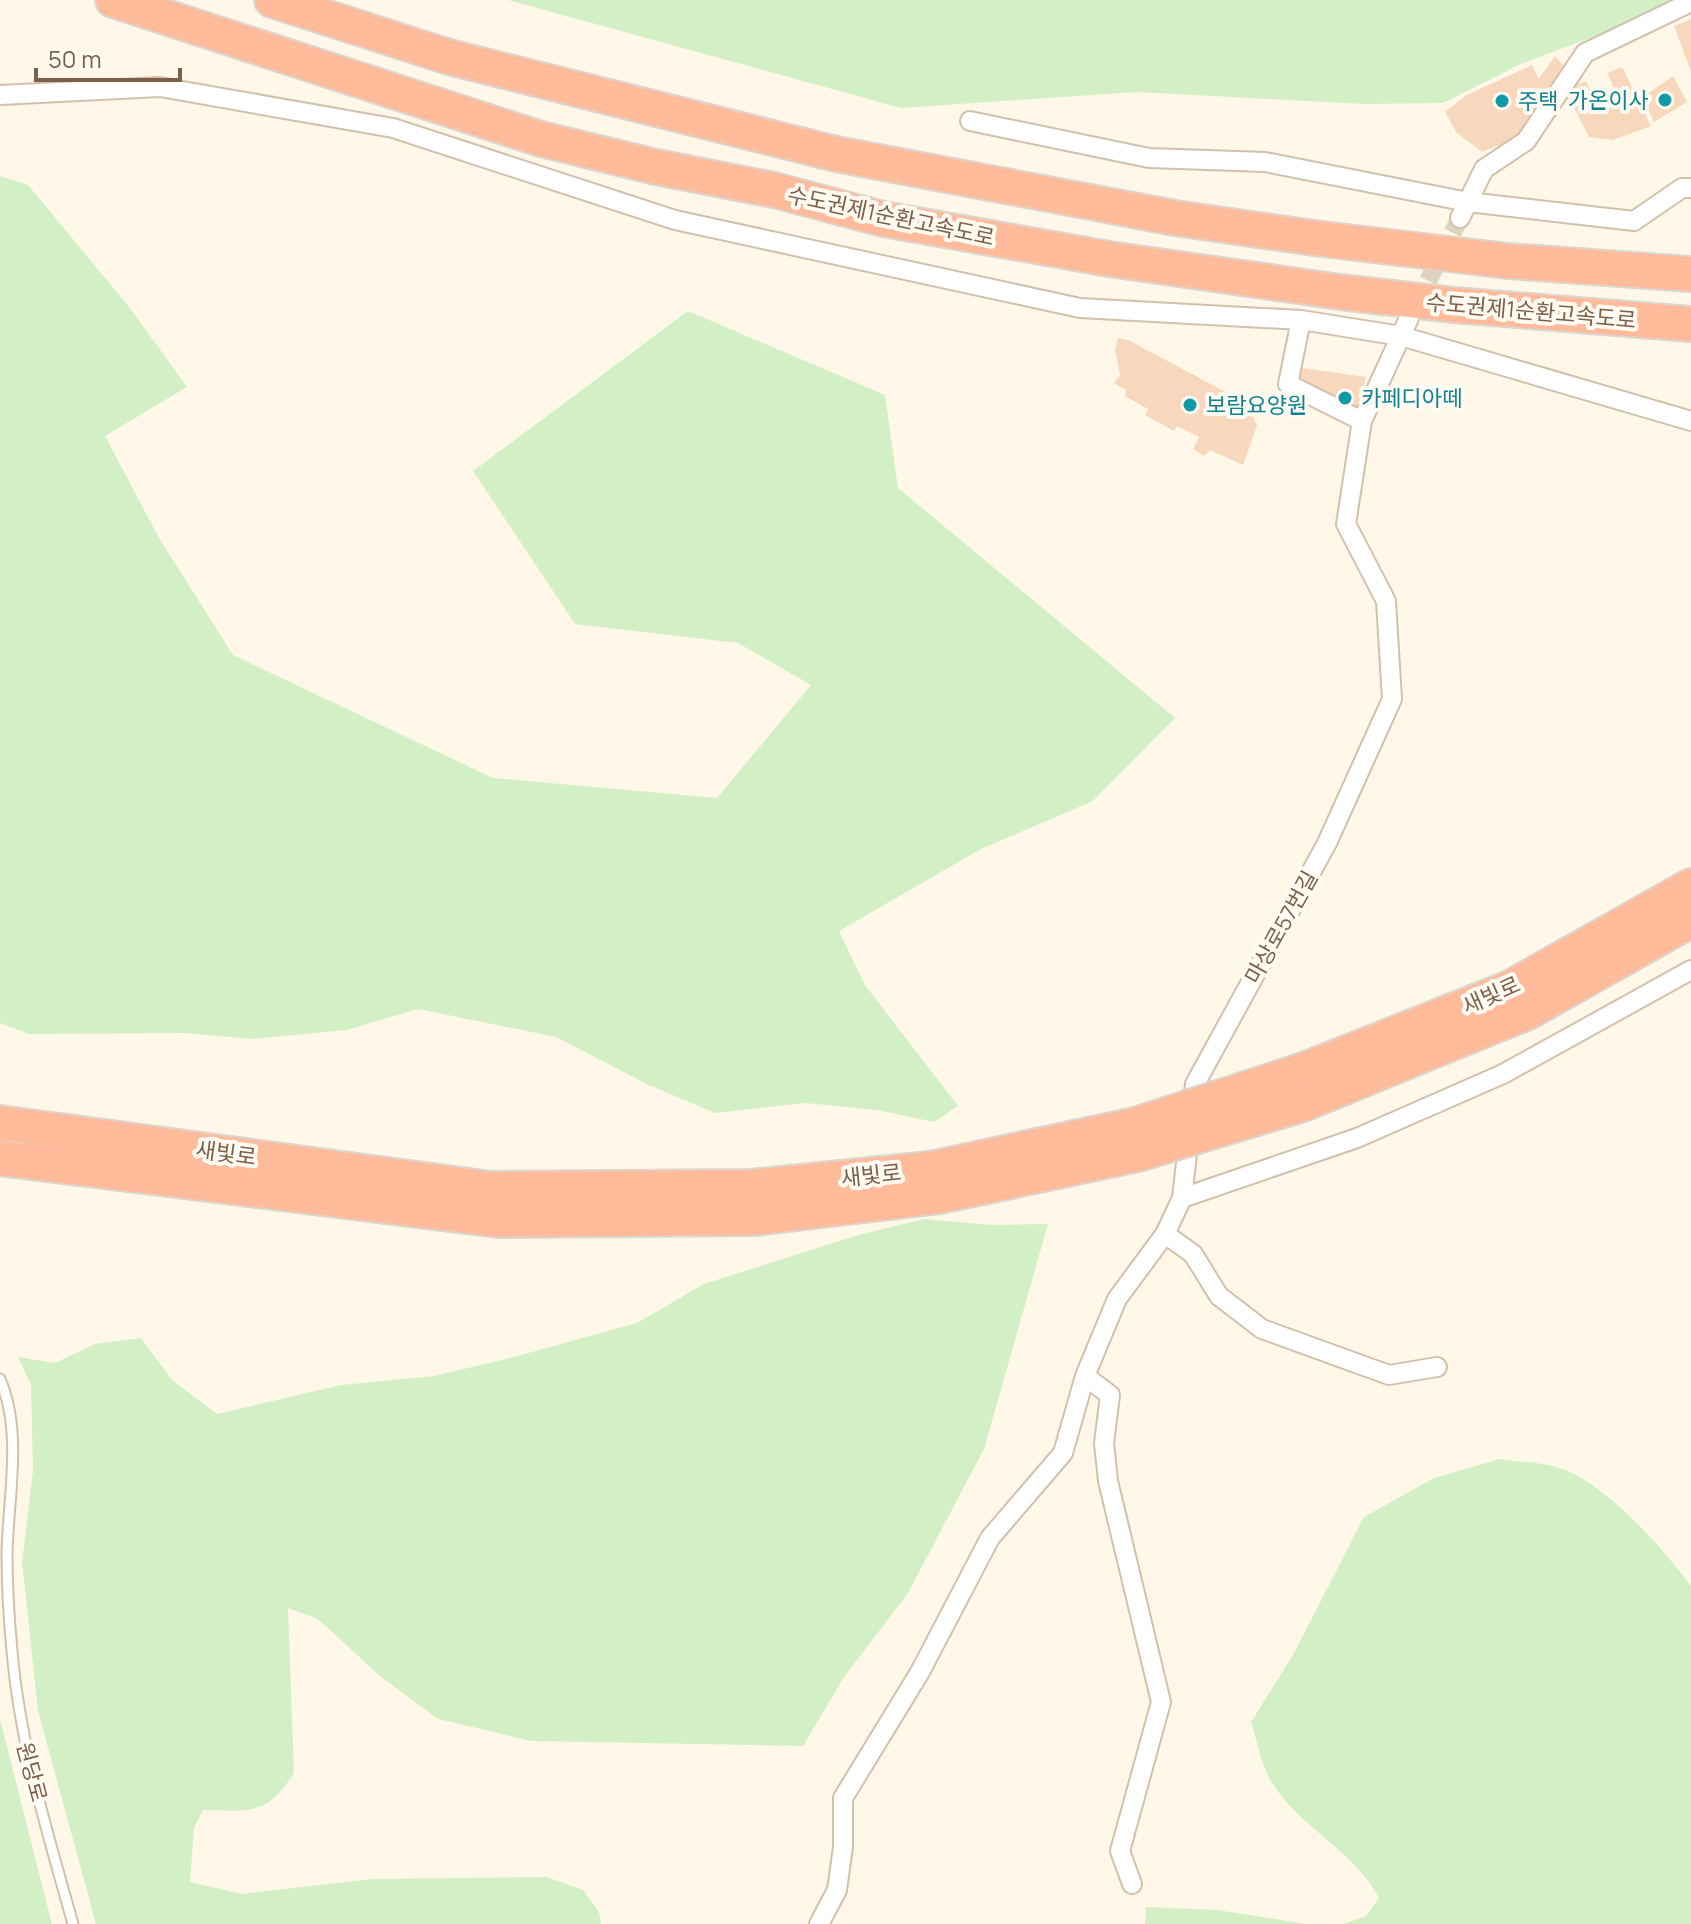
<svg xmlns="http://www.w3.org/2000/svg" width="1691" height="1924" font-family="Manrope,'Noto Sans KR',sans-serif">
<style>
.green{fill:#d3efc5}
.building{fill:#f7d8bd}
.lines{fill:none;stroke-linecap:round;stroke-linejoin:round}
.street-tunnel{stroke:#ded2c1;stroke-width:18;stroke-dasharray:18 9;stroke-linecap:butt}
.lane-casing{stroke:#d3c0ac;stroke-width:13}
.street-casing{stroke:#d3c0ac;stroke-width:22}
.highway-casing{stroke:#ddd5cf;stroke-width:38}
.lane{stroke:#fff;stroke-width:9}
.street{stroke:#fff;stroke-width:18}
.highway{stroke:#ffbb9a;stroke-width:34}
.highway-bridge-casing{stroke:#ddd5cf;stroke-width:38;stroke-linecap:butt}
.highway-bridge{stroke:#ffbb9a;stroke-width:34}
.culture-dot{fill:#0f9aa8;stroke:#fffbf2;stroke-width:3}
.labels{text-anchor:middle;stroke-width:8;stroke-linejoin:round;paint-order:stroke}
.culture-label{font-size:22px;fill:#0d838f;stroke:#fffbf2;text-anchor:start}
.street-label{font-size:22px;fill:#7d5f48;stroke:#fffbf2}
</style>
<rect width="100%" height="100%" fill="#fff8e9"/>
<path class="green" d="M 508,0 L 1691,0 L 1523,63 L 1443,103 L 1363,104 L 1137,92 L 901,108 Z
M 0,176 L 28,185 L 130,308 L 187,387 L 105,436 L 159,538 L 233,655 L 493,778 L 717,798 L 811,685 L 738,643 L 575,624 L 473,471 L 688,311 L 885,395 L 898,488 L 1175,718 L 1093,801 L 981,849 L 839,931 L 865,985 L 958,1106 L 934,1122 L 877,1110 L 805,1103 L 715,1113 L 649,1085 L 556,1037 L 418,1009 L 347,1030 L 252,1039 L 184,1033 L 29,1034 L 0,1023 Z
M 924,1219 L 991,1225 L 1048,1224 L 984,1449 L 908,1593 L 844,1677 L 803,1746 L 532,1741 L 438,1719 L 380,1676 L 318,1619 L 288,1608 L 294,1773 C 267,1816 250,1811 203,1810 L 194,1828 L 190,1882 L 242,1894 L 372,1879 L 547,1877 L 583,1890 L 599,1912 L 601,1924 L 96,1924 L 38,1711 L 22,1562 L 33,1471 L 31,1385 L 18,1357 L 55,1363 L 95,1344 L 141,1338 L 172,1380 L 217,1414 L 341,1385 L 434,1376 L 510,1358 L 637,1323 L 704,1284 L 855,1236 Z
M 1500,1459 C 1518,1462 1538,1462 1556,1467 C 1602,1479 1663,1548 1691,1586 L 1691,1924 L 1343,1924 L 1366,1916 L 1379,1898 C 1352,1848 1298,1827 1271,1781 C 1261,1764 1257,1741 1251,1722 L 1293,1655 L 1364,1517 L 1434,1478 Z
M 0,1719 L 52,1924 L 0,1924 Z
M 1146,1907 L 1217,1910 L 1307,1924 L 1145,1924 Z"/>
<path class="building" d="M 1691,19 L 1691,72 L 1674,26 Z
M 1555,56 L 1566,69 L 1522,136 L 1482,152 L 1456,132 L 1445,112 L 1465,96 L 1532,65 L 1539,79 Z
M 1622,67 L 1651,126 L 1613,140 L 1589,137 L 1569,98 L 1579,93 L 1574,86 L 1586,81 L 1595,99 L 1615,90 L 1607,73 Z
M 1673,76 L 1687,102 L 1654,122 L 1643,97 Z
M 1118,338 L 1128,340 L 1235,397 L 1234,401 L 1251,412 L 1257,426 L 1243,465 L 1210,450 L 1204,456 L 1193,449 L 1199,437 L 1177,426 L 1174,431 L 1145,415 L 1148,409 L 1125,396 L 1126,390 L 1114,383 L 1120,375 L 1115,349 Z
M 1302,368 L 1366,377 L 1359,414 L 1298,382 Z"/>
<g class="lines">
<path class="street-tunnel" d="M 1416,305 L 1460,218"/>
<defs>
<path id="lane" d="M 0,1379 C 23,1432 8,1498 7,1554 C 7,1586 9,1619 12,1651 C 20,1745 48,1834 73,1924"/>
<path id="street" d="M 0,95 L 160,87 L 393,128 L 675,220 L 1080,308 L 1301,320 L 1401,336 L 1691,421
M 970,121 L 1149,158 L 1265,162 L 1468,202 L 1634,221 L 1682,188 L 1691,188
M 1460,218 L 1484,169 L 1526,141 L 1585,53 L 1691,2
M 1301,320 L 1288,384 L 1362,421
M 1192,1110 L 1195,1084 L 1327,843 L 1392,699 L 1386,601 L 1346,524 L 1362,421 L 1409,318
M 1182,1198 L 1357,1138 L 1503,1074 L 1691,970
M 1165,1234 L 1193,1254 L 1219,1296 L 1262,1329 L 1389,1375 L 1437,1367
M 1085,1376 L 1110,1395 L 1104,1443 L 1108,1481 L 1161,1702 L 1120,1851 L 1132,1884
M 819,1924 L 837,1890 L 843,1847 L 843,1798 L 920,1672 L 990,1538 L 1063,1453 L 1085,1376 L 1117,1299 L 1165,1234 L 1182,1198 L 1189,1136"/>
<path id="highway" d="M 113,0 L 541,139 L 656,167 L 774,190 L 883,219 L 1109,259 L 1340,292 L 1454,305 L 1691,324
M 272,0 L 449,57 L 836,154 L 1175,218 L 1314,238 L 1508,261 L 1691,274
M 1304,1070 L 1510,988 L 1691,886
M 1303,1104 L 1528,1012 L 1691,920
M 0,1123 L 491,1189 L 751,1187 L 930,1169 L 1135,1125
M 0,1158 L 498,1220 L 755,1218 L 940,1196 L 1138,1154"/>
</defs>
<use href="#lane" class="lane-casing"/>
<use href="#street" class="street-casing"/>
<use href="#highway" class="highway-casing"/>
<use href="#lane" class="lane"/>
<use href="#street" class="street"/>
<use href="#highway" class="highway"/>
<defs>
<path id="highway-bridge" d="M 1135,1125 L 1304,1070
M 1138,1154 L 1303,1104"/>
</defs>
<use href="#highway-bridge" class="highway-bridge-casing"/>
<use href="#highway-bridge" class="highway-bridge"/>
</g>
<g class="culture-dot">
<circle cx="1665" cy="100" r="8"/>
<circle cx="1502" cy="101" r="8"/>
<circle cx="1345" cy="398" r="8"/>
<circle cx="1190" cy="405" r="8"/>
</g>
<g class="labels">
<g class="culture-label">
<text x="1649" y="108" text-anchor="end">가온이사</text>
<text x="1518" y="109">주택</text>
<text x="1361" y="406">카페디아떼</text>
<text x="1206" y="413">보람요양원</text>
</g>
<g class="street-label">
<text transform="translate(891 216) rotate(12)" y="8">수도권제1순환고속도로</text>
<text transform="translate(1531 311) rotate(5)" y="8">수도권제1순환고속도로</text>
<text transform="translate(1281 927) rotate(-61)" y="8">마상로57번길</text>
<text transform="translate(1491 995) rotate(-24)" y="8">새빛로</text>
<text transform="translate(226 1153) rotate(8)" y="8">새빛로</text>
<text transform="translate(871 1175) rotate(-6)" y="8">새빛로</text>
<text transform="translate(32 1772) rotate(75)" y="8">원당로</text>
</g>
</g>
<path d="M36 68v12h144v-12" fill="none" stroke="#7d5f48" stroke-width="4"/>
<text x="48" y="68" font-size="24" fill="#7d5f48" stroke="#fffbf2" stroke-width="6" paint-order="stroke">50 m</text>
</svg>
